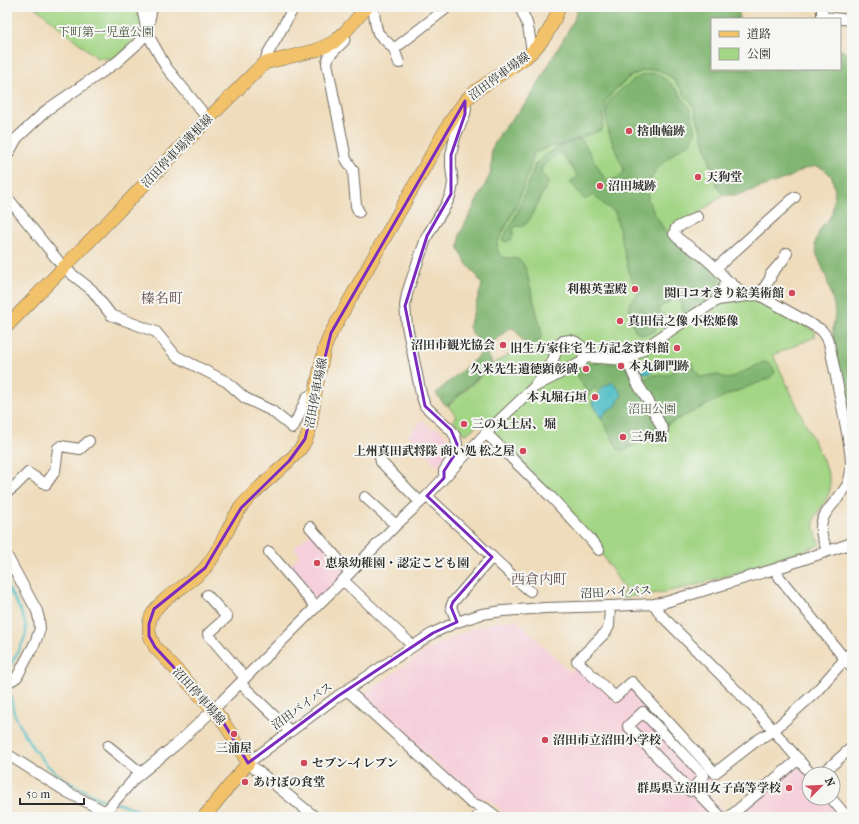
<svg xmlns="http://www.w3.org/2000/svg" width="859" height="824" font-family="'IM FELL French Canon','Noto Serif JP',serif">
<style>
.built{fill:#f5cfdb}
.green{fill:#a2d584;stroke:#668058}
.forest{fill:#81b672;stroke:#56704e}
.water{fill:#50bec6;stroke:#3e7478}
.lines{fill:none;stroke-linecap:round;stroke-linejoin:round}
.stream{stroke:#50bec6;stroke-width:2.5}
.minor-casing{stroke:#70695d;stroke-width:12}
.major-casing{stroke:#70695d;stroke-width:14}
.minor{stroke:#fff;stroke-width:10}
.major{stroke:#f2c26a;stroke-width:13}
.marked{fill:none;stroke:#7b2cbf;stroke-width:3;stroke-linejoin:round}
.poi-dot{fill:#d1495b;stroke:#f6f6f2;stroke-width:1.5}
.labels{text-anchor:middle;stroke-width:4;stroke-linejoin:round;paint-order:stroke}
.park-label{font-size:12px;fill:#495641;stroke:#f6f6f2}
.street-label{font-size:12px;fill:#2b2b2b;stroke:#f6f6f2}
.poi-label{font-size:12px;font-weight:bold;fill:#2b2b2b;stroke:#f6f6f2;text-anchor:start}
.quarter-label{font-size:14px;fill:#675351;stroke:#f6f6f2}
</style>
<rect width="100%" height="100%" fill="#f6f6f2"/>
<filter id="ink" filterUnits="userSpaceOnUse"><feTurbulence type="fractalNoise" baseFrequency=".025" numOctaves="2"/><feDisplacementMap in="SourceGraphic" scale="8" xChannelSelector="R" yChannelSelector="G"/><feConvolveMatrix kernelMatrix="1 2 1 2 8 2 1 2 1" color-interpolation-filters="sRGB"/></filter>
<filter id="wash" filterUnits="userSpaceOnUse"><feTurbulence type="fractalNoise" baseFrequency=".012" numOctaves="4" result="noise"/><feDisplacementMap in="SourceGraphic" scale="16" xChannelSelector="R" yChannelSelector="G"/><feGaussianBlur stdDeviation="0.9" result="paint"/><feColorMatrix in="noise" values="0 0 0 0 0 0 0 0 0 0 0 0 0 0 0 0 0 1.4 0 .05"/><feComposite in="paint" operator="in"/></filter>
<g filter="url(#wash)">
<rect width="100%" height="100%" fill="#efdcbb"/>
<path class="built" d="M 423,420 L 433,430 L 437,427 L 456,446 L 437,466 L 408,435 Z
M 313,531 L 350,573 L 317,606 L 284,570 L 300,556 L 294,548 Z
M 517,620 L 570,672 L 578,666 L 615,702 L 631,687 L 715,777 L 703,788 L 727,815 L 725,817 L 509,817 L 488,799 L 475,798 L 363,698 L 366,693 L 427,650 L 474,628 L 496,622 Z
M 794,767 L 800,767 L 809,777 L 809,798 L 826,798 L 842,817 L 734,817 Z"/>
<path class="green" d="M 35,7 L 150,7 L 142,32 L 115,59 L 97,58 Z
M 656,69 L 671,77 L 681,89 L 694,107 L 717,185 L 723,195 L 699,213 L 676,226 L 681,240 L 761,302 L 815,331 L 815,337 L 773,355 L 826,467 C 833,488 832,491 820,509 C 817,512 814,519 814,523 C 814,530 818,539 820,545 L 742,571 L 689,587 L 665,592 L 620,598 L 625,590 L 600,551 L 495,439 L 493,430 L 488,424 L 476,426 L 465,435 L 453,420 L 457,417 L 448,406 L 495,363 L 542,334 L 526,270 C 525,268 524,266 523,264 C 516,255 502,263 497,251 C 495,245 500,236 504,231 C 517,206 527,180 534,153 L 550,146 L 560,145 L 604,122 C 603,116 603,106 606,100 C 611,90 630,76 640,72 C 645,70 651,70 656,69 Z"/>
<path class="forest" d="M 578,7 L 736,7 L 739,13 L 739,19 L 712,19 L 712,69 L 840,69 L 840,50 L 842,50 L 852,57 L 852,414 L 851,415 L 847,411 L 833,341 L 833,327 L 835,314 L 834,305 L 826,276 L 817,255 L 815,243 L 818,234 L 823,225 L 829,219 L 832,213 L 835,191 L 832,177 L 824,169 L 816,166 L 804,169 L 790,177 L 750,191 L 737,195 L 723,195 L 717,185 L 694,107 L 681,89 L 671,77 L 656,69 L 642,71 L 629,77 L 614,91 L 606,101 L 603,114 L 603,127 L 601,130 L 560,145 L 550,146 L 534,153 C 527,180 517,206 503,231 C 500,237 495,245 498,251 C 502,263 511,255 519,260 C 523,262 524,266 526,270 L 542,334 L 540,340 L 529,347 L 526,346 L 515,329 L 510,328 L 491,344 L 484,344 C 476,339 472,335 469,327 L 482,285 L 478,277 L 466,263 L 459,248 L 460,234 L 490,175 L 492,163 L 491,150 L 501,132 L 530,98 L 574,20 Z
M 656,73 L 667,80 L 678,91 L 690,109 L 696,131 L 692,141 L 673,154 L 660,166 L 653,175 L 648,187 L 648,200 L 654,213 L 664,229 L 678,241 L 689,248 L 720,279 L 716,296 L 686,316 L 678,299 L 676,298 L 660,307 L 659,310 L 664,318 L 663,320 L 655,322 L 656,330 L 655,331 C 651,333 644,336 640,334 C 632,332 629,309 630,302 L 637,296 L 638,294 L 630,276 L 615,212 L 603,204 L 594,195 L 593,195 L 585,200 L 571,183 L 571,181 L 577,177 L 577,175 L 562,154 L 559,153 L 542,167 L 541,173 L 548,181 L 548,184 L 542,194 L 530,219 L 527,223 L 521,227 L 517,226 L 513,229 L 513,237 L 511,240 L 505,242 L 502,240 L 512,223 L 520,206 L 535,164 L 547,154 L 558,147 L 580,139 L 582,140 L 605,179 C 611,182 622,177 624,170 C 617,152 599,121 609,102 C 612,97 618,92 622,89 C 629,84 636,77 643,75 C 647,74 652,74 656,73 Z
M 483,352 L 486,353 L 491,360 L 492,364 L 448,405 L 445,405 L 437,395 L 436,393 Z
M 687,361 L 691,362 L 699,376 L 703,377 C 717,373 715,374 728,379 L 764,362 L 771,364 L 775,372 L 770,378 L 725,396 L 666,425 L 624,451 L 618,449 L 592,402 L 599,392 L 594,388 L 588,395 L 576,372 L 577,368 L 588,364 L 594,363 L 623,364 L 639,381 L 654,375 L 667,375 Z"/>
<path class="water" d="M640 367a7 7 0 1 1 14 0a7 7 0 1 1-14 0Z
M 613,382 L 622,394 L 616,406 L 608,410 L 601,418 L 592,402 L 603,387 Z"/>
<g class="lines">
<path class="stream" d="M 7,586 C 13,597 27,619 26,632 C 25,642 12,662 7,671
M 10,693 L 14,713 L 23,732 L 33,748 L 48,766 L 62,778 L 98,798 L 111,802
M 116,803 L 161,817"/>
</g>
</g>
<g filter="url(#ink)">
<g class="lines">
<defs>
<path id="minor" d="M 142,7 L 146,28
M 373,7 L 376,26 L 378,33 L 394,49 L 399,63
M 520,7 L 527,23 L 529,32 L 532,52
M 822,7 L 822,17 L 852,20
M 147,33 L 166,67 L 208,119
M 345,37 L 344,41 L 329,56 L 327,63 L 346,159 L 353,170 L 356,206 L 359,212
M 394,49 L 448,7
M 265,63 L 267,55 L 294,7
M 7,156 L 17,138 L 48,109 L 117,62 L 136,45 L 147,33 L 152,7
M 7,197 L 64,268 L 92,290 L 111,315 L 156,332 L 176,356 L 227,382 L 245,398 L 272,411 L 293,428 L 307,397 L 315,393
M 697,217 L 676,228 L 674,234 C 679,241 688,245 694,250 C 707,258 717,269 727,280
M 716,268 L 795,197
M 759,295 L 770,279 L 771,274 L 783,260 L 787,253
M 718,300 L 727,280 L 747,296
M 584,357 L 627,360 L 689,318 L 718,300 L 747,296 L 759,295 L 820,329 C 825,333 827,337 829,343 C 834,365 838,388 843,411 C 846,431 855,462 849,481 C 844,496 821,511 821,527 C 820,535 825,543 827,550
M 627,360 L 637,383 L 649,402 L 663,430
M 486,433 L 552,498 L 591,540 L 599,550
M 382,455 L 380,457 L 381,462 L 420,502
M 444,474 L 444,471 L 457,451 L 457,444 L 455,436 L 451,430 L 425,406 L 421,394 L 407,326 L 405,306 L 407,294 L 411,281 L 427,236 L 446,205 L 451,194 L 453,183 L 451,167 L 451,155 L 455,137 L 465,114 L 466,109 L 465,101
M 7,492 L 14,487 L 28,473 L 46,484 L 55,471 L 58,448 L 61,446 L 80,449 L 89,441
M 427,496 L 518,581 L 530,591
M 365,497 L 396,525
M 310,527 L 350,573
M 269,552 L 316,607
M 7,556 L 37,611 L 39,619 L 40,629 L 35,643 L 17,677 L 7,683
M 775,569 L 780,578 L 852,668
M 343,580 L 413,646
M 207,595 L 227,617 L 208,634 L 245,678
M 654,604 L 661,615 L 755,709 L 811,774
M 610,606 L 609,626 L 606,632 L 577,661 L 615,697 L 632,682 L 715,773 L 756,741 L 774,730 L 816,692 L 852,651
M 457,622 L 451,607 L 453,602 L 492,557
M 240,683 L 290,731
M 347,690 L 471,803 L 485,808 L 497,817
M 643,712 L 704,776 L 690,791 L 628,726 Z
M 108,746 L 141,773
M 7,754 L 67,792 L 106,812
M 822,774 L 852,747
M 693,788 L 721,817
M 831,798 L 847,817
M 101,817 L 135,778 L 178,743 L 213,710 L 343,580 L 396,525 L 427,496 L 486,433 L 534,387 L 553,360 L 558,346 L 563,341 L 570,340 L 576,342 L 582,347 L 584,357 L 582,362 L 534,387
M 315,817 L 248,763 L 338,696 L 433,633 L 457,622 L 482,614 L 503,611 L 545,608 L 610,606 L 654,604 L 666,602 L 775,569 L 852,543
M 477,817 L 485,808
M 729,817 L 799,759"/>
<path id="major" d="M 7,326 L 208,119 L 257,70 L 265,63 L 317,50 L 334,42 L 346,31 L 367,7
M 204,817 L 248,763 L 235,740 L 220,717 L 155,647 C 131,605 184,593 205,568 C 221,550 227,526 241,507 C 252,493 267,481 280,469 C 288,462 297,454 303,445 C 312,430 312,412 315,395 C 317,382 320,369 323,356 L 325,347 L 331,333 L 450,122 L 465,101 L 474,92 L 525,58 C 541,45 553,27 559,7"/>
</defs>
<use href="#minor" class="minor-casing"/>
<use href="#major" class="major-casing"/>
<use href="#minor" class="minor"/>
<use href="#major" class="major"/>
</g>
</g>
<path class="marked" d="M 465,101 L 465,114 L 451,155 L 451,194 L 427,236 L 405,306 L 425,406 L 451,430 L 457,444 L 457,451 L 444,471 L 444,478 L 427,496 L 492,557 L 453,602 L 451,607 L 457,622 L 433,633 L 338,696 L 248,763 L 220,717 L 155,647 L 149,636 L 149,624 L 154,609 L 205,568 L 241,508 L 289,461 L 305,439 L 331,333 Z"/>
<g class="poi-dot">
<circle cx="629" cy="131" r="4"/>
<circle cx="698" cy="177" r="4"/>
<circle cx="600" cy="186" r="4"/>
<circle cx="635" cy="289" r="4"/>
<circle cx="792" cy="293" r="4"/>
<circle cx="620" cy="321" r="4"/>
<circle cx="503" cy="345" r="4"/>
<circle cx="677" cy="348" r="4"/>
<circle cx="621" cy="366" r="4"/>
<circle cx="586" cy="369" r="4"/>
<circle cx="595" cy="397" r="4"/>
<circle cx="464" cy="424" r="4"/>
<circle cx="623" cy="437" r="4"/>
<circle cx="523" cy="451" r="4"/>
<circle cx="317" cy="563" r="4"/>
<circle cx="234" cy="734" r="4"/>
<circle cx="545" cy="740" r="4"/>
<circle cx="304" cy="763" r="4"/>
<circle cx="245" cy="782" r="4"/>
<circle cx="789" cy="788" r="4"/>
</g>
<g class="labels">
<g class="park-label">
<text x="106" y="36">下町第一児童公園</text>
<text x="652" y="413">沼田公園</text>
</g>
<g class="street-label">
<text transform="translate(499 76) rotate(-36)" y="4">沼田停車場線</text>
<text transform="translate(177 151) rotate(-46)" y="4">沼田停車場薄根線</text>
<text transform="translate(316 393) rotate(-79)" y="4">沼田停車場線</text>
<text transform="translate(616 592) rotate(-3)" y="4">沼田バイパス</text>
<text transform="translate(199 696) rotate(48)" y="4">沼田停車場線</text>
<text transform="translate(302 706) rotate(-36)" y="4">沼田バイパス</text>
</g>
<g class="poi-label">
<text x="637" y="135">捨曲輪跡</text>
<text x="706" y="181">天狗堂</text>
<text x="608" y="190">沼田城跡</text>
<text x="627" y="293" text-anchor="end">利根英霊殿</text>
<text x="784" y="297" text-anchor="end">関口コオきり絵美術館</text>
<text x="628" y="325">真田信之像 小松姫像</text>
<text x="495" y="349" text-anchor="end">沼田市観光協会</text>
<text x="669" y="352" text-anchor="end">旧生方家住宅 生方記念資料館</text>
<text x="629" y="370">本丸御門跡</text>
<text x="578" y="373" text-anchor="end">久米先生遺徳顕彰碑</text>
<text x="587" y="401" text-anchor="end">本丸堀石垣</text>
<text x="472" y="428">三の丸土居、堀</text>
<text x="631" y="441">三角點</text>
<text x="515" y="455" text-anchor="end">上州真田武将隊 商い処 松之屋</text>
<text x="325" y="567">恵泉幼稚園・認定こども園</text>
<text x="553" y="744">沼田市立沼田小学校</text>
<text x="234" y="752" text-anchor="middle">三浦屋</text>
<text x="312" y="767">セブン-イレブン</text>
<text x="253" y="786">あけぼの食堂</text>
<text x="781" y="792" text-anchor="end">群馬県立沼田女子高等学校</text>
</g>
<g class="quarter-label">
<text x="162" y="303">榛名町</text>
<text x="539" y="584">西倉内町</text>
</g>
</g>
<rect width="859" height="824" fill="none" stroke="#f6f6f2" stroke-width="24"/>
<rect x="711" y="18" width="130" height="52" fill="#f6f6f2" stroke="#a5a5a2"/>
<rect x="719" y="31" width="20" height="6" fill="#f2c26a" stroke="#a5a5a2"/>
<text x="747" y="38" font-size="12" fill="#2b2b2b">道路</text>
<rect x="719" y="48" width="20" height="12" fill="#a2d584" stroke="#a5a5a2"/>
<text x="747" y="58" font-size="12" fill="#2b2b2b">公園</text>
<g transform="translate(821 786) rotate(66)"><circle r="19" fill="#f6f6f2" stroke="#a5a5a2"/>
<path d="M0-3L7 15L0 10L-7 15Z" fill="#d1495b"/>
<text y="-6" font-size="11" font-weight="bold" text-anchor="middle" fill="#2b2b2b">N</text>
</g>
<path d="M20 798v6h64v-6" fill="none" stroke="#2b2b2b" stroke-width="2"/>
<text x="26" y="798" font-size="12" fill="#2b2b2b" stroke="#f6f6f2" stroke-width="3" paint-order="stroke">50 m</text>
</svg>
